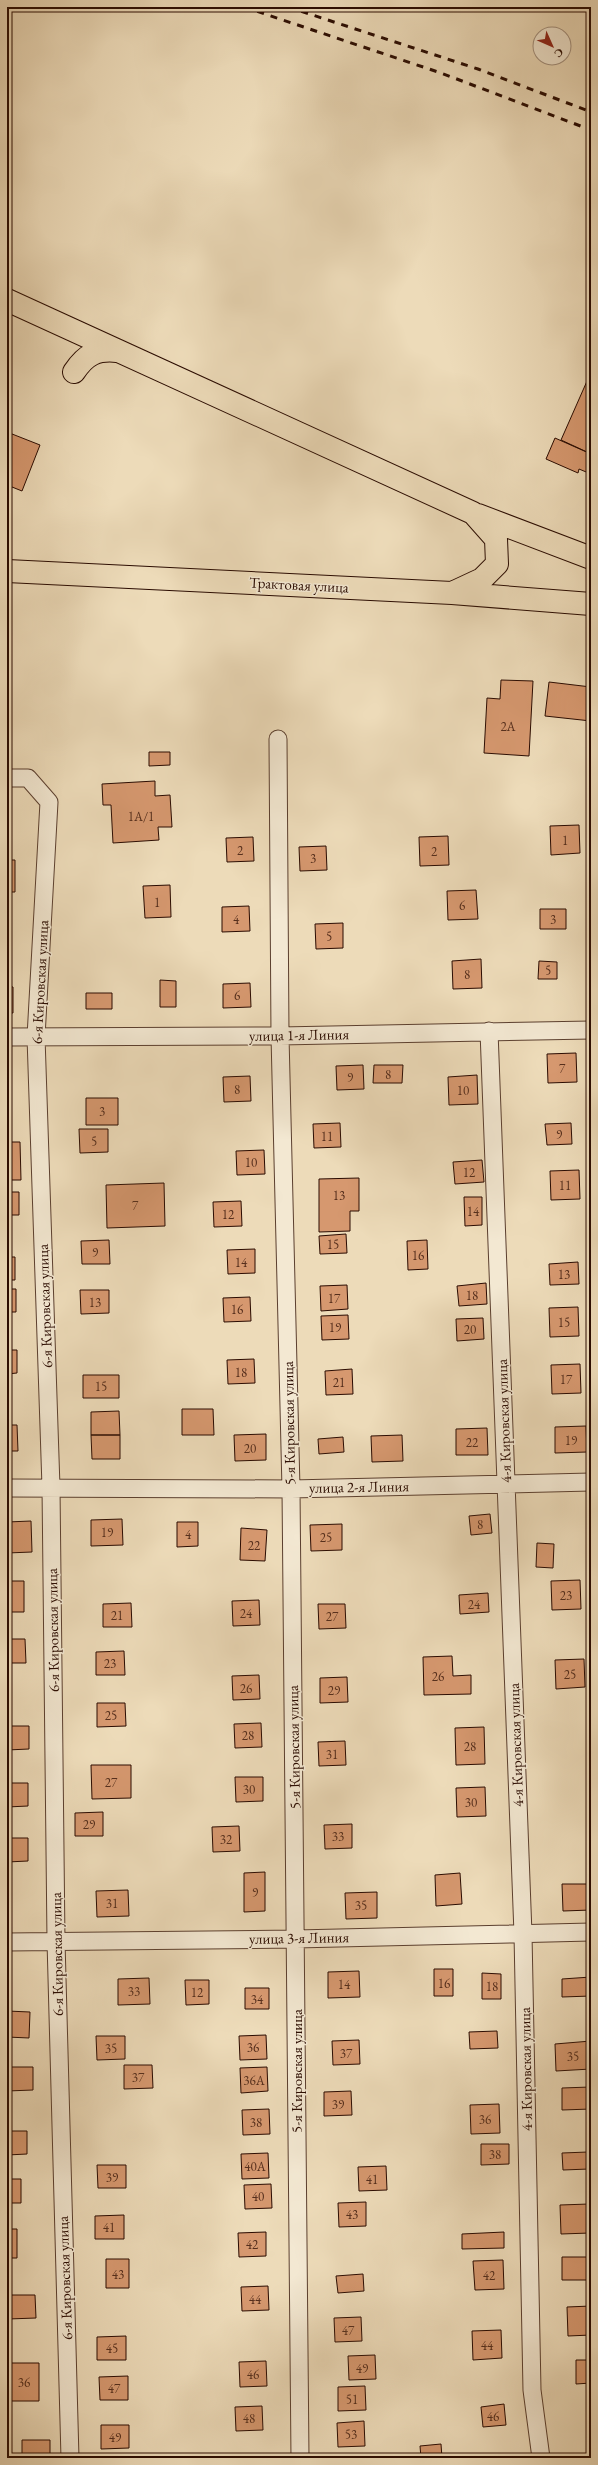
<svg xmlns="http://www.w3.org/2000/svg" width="598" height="2465" font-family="'EB Garamond',serif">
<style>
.building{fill:#d6986f;stroke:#2a0b01}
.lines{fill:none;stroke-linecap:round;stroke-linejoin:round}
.minor-casing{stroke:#5b3f2f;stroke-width:19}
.major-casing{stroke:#2a0b01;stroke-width:24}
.minor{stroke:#f3e8d2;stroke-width:17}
.major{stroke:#eddbb9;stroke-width:22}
.rail{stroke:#2a0b01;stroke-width:3;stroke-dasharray:7 7;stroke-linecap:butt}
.labels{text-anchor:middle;stroke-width:3;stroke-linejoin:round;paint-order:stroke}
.number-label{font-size:13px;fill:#552e1c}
.street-label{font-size:15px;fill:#2a0b01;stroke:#f3e8d2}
</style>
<rect width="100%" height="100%" fill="#eddbb9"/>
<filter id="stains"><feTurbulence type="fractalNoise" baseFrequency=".005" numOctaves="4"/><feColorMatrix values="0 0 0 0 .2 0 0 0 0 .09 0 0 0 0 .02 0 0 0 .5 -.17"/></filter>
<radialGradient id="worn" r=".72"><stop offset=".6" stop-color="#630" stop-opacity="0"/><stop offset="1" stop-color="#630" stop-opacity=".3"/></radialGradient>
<path class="building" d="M 591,372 L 591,442 L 587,452 L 561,440 Z
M 7,432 L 40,445 L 22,491 L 7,485 Z
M 555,438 L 591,454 L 591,474 L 579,469 L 578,473 L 546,459 Z
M 501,680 L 533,681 L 529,756 L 484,753 L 487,698 L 500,699 Z
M 549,682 L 591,687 L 591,721 L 545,716 Z
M 149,752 L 170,752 L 170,765 L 149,766 Z
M 155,781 L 155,796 L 170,795 L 172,827 L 158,827 L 159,840 L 113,843 L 111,805 L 103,805 L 102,784 Z
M 579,825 L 580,853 L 551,855 L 550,826 Z
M 448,836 L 449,865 L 420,866 L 419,837 Z
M 253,837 L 254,861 L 227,862 L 226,838 Z
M 326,846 L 327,870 L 300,871 L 299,847 Z
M 7,860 L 15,860 L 15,892 L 7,892 Z
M 170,885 L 171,917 L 145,918 L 143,886 Z
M 476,890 L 478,919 L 448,920 L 447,891 Z
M 249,906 L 250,931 L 222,932 L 222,907 Z
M 540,909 L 566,909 L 566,929 L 540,929 Z
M 343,923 L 343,948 L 316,949 L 315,924 Z
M 481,959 L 482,988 L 453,989 L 452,961 Z
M 539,961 L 557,962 L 557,979 L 538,979 Z
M 160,980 L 176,981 L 176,1007 L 160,1007 Z
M 250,983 L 251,1007 L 223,1008 L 223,984 Z
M 7,986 L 13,987 L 13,1013 L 7,1013 Z
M 86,993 L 112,993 L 112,1009 L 86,1009 Z
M 576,1053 L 577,1082 L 548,1083 L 547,1054 Z
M 363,1065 L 364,1089 L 337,1090 L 336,1066 Z
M 374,1065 L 403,1065 L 402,1083 L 373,1083 Z
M 477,1075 L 478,1104 L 449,1105 L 448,1077 Z
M 250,1076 L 251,1101 L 224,1102 L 223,1077 Z
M 86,1098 L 118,1098 L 118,1125 L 86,1125 Z
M 340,1123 L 341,1147 L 314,1148 L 313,1124 Z
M 571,1123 L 572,1144 L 547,1145 L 545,1124 Z
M 79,1129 L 108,1129 L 108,1152 L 80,1153 Z
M 7,1142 L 20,1142 L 21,1180 L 7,1180 Z
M 264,1150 L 265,1174 L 237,1175 L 236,1151 Z
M 482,1160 L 484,1182 L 455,1184 L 453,1162 Z
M 579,1170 L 580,1199 L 551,1200 L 550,1171 Z
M 359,1178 L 359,1211 L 350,1211 L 350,1231 L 319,1232 L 319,1179 Z
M 164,1183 L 165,1226 L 107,1228 L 106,1185 Z
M 7,1192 L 19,1192 L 19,1215 L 7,1215 Z
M 464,1197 L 482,1197 L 482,1225 L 465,1226 Z
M 241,1201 L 242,1226 L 214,1227 L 213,1202 Z
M 346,1234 L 347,1253 L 320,1254 L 319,1236 Z
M 109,1240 L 110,1264 L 82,1264 L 81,1241 Z
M 427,1240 L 428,1269 L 408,1270 L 407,1241 Z
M 255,1249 L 255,1273 L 228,1274 L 227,1250 Z
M 7,1257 L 15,1257 L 15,1280 L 7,1280 Z
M 578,1262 L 579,1284 L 550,1285 L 549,1264 Z
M 486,1283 L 487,1304 L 459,1306 L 457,1286 Z
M 347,1285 L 348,1309 L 321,1311 L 320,1286 Z
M 7,1289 L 16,1289 L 16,1312 L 7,1312 Z
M 80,1290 L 109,1290 L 109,1313 L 81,1314 Z
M 250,1297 L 251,1321 L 224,1322 L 223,1298 Z
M 578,1307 L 579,1336 L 550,1337 L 549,1308 Z
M 348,1315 L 349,1339 L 322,1340 L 321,1316 Z
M 483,1318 L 484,1339 L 457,1341 L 456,1319 Z
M 7,1350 L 17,1350 L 17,1373 L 7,1374 Z
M 254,1359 L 255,1383 L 228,1384 L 227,1360 Z
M 580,1364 L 581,1393 L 552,1394 L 551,1365 Z
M 352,1369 L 353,1394 L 326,1395 L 325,1371 Z
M 83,1375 L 119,1375 L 119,1398 L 83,1398 Z
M 182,1409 L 213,1409 L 214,1435 L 182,1435 Z
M 119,1411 L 120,1435 L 91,1435 L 91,1412 Z
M 7,1425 L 17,1425 L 18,1451 L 7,1451 Z
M 586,1426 L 587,1452 L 555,1453 L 555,1427 Z
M 487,1428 L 488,1455 L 456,1455 L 456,1429 Z
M 266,1434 L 266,1460 L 235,1461 L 234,1435 Z
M 91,1435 L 120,1435 L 120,1459 L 92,1459 Z
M 402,1435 L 403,1461 L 372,1462 L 371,1436 Z
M 343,1437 L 344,1452 L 319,1454 L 318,1439 Z
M 490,1514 L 492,1533 L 471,1535 L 469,1516 Z
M 122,1519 L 123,1545 L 91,1546 L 91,1520 Z
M 31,1521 L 32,1552 L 7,1553 L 7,1522 Z
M 177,1522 L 198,1522 L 198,1546 L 177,1547 Z
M 342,1524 L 342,1550 L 311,1551 L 310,1525 Z
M 241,1528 L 267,1530 L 265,1561 L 240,1560 Z
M 537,1543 L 554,1544 L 553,1568 L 536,1567 Z
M 580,1580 L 581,1609 L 552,1610 L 551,1581 Z
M 7,1581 L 24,1581 L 24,1612 L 7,1612 Z
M 488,1593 L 489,1612 L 460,1614 L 459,1595 Z
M 259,1600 L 260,1625 L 233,1626 L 232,1601 Z
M 131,1603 L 132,1627 L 103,1627 L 103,1604 Z
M 318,1604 L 345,1604 L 346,1628 L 319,1629 Z
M 7,1639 L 25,1639 L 26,1663 L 7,1663 Z
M 124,1651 L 125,1675 L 96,1675 L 96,1652 Z
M 452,1656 L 453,1676 L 471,1675 L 471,1694 L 424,1695 L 423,1657 Z
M 584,1659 L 585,1687 L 556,1689 L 555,1660 Z
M 259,1675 L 260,1699 L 233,1700 L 232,1676 Z
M 347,1677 L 348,1702 L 320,1703 L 320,1678 Z
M 97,1703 L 125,1703 L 126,1726 L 97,1727 Z
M 261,1723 L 262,1747 L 235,1748 L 234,1724 Z
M 7,1726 L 29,1726 L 29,1749 L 7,1750 Z
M 484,1727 L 485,1764 L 456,1765 L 455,1728 Z
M 345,1741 L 346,1765 L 319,1766 L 318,1742 Z
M 91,1765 L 131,1765 L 131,1798 L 92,1799 Z
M 235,1777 L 263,1777 L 263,1801 L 236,1802 Z
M 7,1783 L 28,1783 L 28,1806 L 7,1807 Z
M 485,1787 L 486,1816 L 457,1817 L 456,1788 Z
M 103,1812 L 103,1836 L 75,1836 L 75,1813 Z
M 352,1824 L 352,1848 L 325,1849 L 324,1825 Z
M 239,1826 L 240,1851 L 213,1852 L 212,1827 Z
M 7,1838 L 28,1838 L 28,1861 L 7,1862 Z
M 265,1872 L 265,1911 L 244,1912 L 244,1873 Z
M 460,1873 L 462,1904 L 436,1906 L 435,1875 Z
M 562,1884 L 591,1884 L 591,1910 L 563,1911 Z
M 128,1890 L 129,1916 L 97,1917 L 96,1891 Z
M 377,1892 L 377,1918 L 346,1919 L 345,1893 Z
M 434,1969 L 453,1969 L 453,1996 L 434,1996 Z
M 359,1971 L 360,1997 L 328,1998 L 328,1972 Z
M 482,1973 L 501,1974 L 501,1999 L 482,1999 Z
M 591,1977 L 591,1996 L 562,1997 L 562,1979 Z
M 149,1978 L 150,2004 L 118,2005 L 118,1979 Z
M 185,1980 L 209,1980 L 209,2004 L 186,2005 Z
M 245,1988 L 269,1988 L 269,2009 L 245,2009 Z
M 7,2011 L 30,2012 L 29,2038 L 7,2037 Z
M 497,2031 L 498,2048 L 470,2049 L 469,2032 Z
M 266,2035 L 267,2059 L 240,2060 L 239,2036 Z
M 96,2036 L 125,2036 L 125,2059 L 97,2060 Z
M 359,2040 L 360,2064 L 333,2065 L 332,2041 Z
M 591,2041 L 591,2069 L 556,2071 L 555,2044 Z
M 124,2065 L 152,2065 L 153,2088 L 124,2089 Z
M 7,2067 L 33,2067 L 33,2090 L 7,2091 Z
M 267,2067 L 268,2091 L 241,2093 L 240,2068 Z
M 590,2087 L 591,2109 L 562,2110 L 562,2088 Z
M 351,2091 L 352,2115 L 324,2116 L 324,2092 Z
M 499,2104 L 500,2133 L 471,2134 L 470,2105 Z
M 269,2109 L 270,2134 L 243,2135 L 242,2110 Z
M 7,2131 L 27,2131 L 27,2154 L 7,2155 Z
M 481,2144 L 509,2144 L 509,2164 L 481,2165 Z
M 588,2152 L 589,2169 L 563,2170 L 562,2153 Z
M 268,2153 L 269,2178 L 242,2179 L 241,2154 Z
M 97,2165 L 126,2165 L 126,2188 L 98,2188 Z
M 386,2166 L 387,2190 L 359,2191 L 358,2167 Z
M 7,2179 L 21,2179 L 21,2203 L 7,2203 Z
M 271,2184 L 272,2208 L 245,2209 L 244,2185 Z
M 366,2202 L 366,2226 L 339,2227 L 338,2203 Z
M 589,2204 L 590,2233 L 561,2234 L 560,2205 Z
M 124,2215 L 124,2239 L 95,2239 L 95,2216 Z
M 7,2229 L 17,2229 L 17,2258 L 7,2258 Z
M 266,2232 L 266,2256 L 239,2257 L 238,2233 Z
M 504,2232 L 504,2248 L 462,2249 L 462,2234 Z
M 562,2257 L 588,2257 L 588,2280 L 562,2280 Z
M 106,2259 L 129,2259 L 129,2288 L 106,2288 Z
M 503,2260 L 504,2289 L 475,2290 L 473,2261 Z
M 363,2274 L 364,2291 L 338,2293 L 336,2276 Z
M 268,2286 L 269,2310 L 242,2311 L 241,2287 Z
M 7,2295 L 35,2295 L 36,2318 L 8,2319 Z
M 591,2306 L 591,2335 L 568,2336 L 567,2307 Z
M 361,2317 L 362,2341 L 335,2342 L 334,2318 Z
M 501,2330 L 502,2358 L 473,2360 L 472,2331 Z
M 126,2336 L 126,2360 L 97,2360 L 97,2337 Z
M 375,2355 L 376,2379 L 349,2380 L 348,2356 Z
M 576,2360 L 591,2360 L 591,2383 L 576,2384 Z
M 266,2361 L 267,2386 L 240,2387 L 239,2362 Z
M 10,2363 L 39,2363 L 39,2401 L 9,2401 Z
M 128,2376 L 128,2400 L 100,2400 L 99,2377 Z
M 365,2386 L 366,2410 L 338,2411 L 338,2387 Z
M 504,2404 L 506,2425 L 483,2427 L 481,2407 Z
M 262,2406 L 263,2430 L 236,2431 L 235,2407 Z
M 364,2421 L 365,2446 L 338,2447 L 337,2423 Z
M 101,2425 L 129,2425 L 129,2448 L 101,2449 Z
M 22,2440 L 50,2440 L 50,2458 L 22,2458 Z
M 441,2444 L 442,2458 L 421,2458 L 420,2446 Z
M 269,2456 L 269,2458 L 241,2458 L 241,2457 Z"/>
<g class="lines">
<defs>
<path id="minor" d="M 278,739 L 280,1036 L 291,1489 L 300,2458
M 7,778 L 28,778 L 49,802 L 36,1037 L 51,1487 L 56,1941 L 70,2458
M 489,1031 L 523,1934 L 532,2390 L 541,2458
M 7,1037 L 280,1036 L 591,1030
M 7,1488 L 291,1489 L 591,1482
M 7,1942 L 296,1939 L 591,1932"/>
<path id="major" d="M 7,300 L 473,513 L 496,539 L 497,564 L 482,579 L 452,593
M 74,372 C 86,354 97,349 117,351
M 478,515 L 591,558
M 7,571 L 452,593 L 591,604"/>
</defs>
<use href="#minor" class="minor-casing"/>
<use href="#major" class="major-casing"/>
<use href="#minor" class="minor"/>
<use href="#major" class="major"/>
<path class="rail" d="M 244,7 L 441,73 L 591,130
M 288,7 L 478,69 L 591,112"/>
</g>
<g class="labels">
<g class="number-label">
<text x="508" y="731">2А</text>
<text x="141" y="821">1А/1</text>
<text x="565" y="845">1</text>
<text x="240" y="855">2</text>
<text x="434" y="856">2</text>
<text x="313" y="863">3</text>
<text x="157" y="907">1</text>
<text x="462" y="910">6</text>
<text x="236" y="924">4</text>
<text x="553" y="924">3</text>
<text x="329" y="941">5</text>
<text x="548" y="975">5</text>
<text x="467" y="979">8</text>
<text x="237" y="1000">6</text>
<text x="562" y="1073">7</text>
<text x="388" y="1079">8</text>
<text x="350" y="1082">9</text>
<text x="237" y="1094">8</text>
<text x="463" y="1095">10</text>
<text x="102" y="1116">3</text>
<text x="559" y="1139">9</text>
<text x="327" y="1141">11</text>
<text x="94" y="1146">5</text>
<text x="251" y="1167">10</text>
<text x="469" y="1177">12</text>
<text x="565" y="1190">11</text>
<text x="339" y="1200">13</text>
<text x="135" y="1210">7</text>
<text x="473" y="1216">14</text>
<text x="228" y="1219">12</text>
<text x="333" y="1249">15</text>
<text x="95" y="1257">9</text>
<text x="418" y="1260">16</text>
<text x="241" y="1267">14</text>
<text x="564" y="1279">13</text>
<text x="472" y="1300">18</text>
<text x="334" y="1303">17</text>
<text x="95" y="1307">13</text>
<text x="237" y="1314">16</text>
<text x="564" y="1327">15</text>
<text x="335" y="1332">19</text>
<text x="470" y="1334">20</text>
<text x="241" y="1377">18</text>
<text x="566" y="1384">17</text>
<text x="339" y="1387">21</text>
<text x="101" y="1391">15</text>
<text x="571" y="1445">19</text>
<text x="472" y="1447">22</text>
<text x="250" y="1453">20</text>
<text x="480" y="1529">8</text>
<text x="107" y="1537">19</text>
<text x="188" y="1539">4</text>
<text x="326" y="1542">25</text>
<text x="254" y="1550">22</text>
<text x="566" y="1600">23</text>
<text x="474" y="1609">24</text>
<text x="246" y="1618">24</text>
<text x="117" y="1620">21</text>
<text x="332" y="1621">27</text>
<text x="110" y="1668">23</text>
<text x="570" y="1679">25</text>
<text x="438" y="1681">26</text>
<text x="246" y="1693">26</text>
<text x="334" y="1695">29</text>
<text x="111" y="1720">25</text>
<text x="248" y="1740">28</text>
<text x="470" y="1751">28</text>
<text x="332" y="1759">31</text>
<text x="111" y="1787">27</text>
<text x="249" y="1794">30</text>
<text x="471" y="1807">30</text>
<text x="89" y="1829">29</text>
<text x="338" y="1841">33</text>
<text x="226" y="1844">32</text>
<text x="255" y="1897">9</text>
<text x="112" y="1908">31</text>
<text x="361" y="1910">35</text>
<text x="444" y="1988">16</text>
<text x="344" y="1989">14</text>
<text x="492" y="1991">18</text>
<text x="134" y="1996">33</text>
<text x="197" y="1997">12</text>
<text x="257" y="2004">34</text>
<text x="253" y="2052">36</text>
<text x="111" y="2053">35</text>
<text x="346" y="2058">37</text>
<text x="573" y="2061">35</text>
<text x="138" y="2082">37</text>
<text x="254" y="2085">36А</text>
<text x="338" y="2109">39</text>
<text x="485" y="2124">36</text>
<text x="256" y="2127">38</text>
<text x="495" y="2159">38</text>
<text x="255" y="2171">40А</text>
<text x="112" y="2182">39</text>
<text x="372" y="2184">41</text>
<text x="258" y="2201">40</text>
<text x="352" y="2219">43</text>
<text x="109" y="2232">41</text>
<text x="252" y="2249">42</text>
<text x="118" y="2279">43</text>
<text x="489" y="2280">42</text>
<text x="255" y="2304">44</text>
<text x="348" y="2335">47</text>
<text x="487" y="2350">44</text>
<text x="112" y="2353">45</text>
<text x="362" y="2373">49</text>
<text x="253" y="2379">46</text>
<text x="24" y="2387">36</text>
<text x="114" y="2393">47</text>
<text x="352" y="2404">51</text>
<text x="493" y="2421">46</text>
<text x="249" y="2423">48</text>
<text x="351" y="2439">53</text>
<text x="115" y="2442">49</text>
</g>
<g class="street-label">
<text transform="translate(299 585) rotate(3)" y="5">Трактовая улица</text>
<text transform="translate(40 982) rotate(-87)" y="5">6-я Кировская улица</text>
<text transform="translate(299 1035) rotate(-1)" y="5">улица 1-я Линия</text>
<text transform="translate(45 1306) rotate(-92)" y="5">6-я Кировская улица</text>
<text transform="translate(504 1421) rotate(-92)" y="5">4-я Кировская улица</text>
<text transform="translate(289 1423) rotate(-91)" y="5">5-я Кировская улица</text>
<text transform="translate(359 1487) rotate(-1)" y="5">улица 2-я Линия</text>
<text transform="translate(53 1630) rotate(-91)" y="5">6-я Кировская улица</text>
<text transform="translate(516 1745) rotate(-92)" y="5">4-я Кировская улица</text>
<text transform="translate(294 1747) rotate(-91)" y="5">5-я Кировская улица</text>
<text transform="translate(299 1938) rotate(-1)" y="5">улица 3-я Линия</text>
<text transform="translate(57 1954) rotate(-91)" y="5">6-я Кировская улица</text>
<text transform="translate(526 2069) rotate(-91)" y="5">4-я Кировская улица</text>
<text transform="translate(297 2071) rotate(-90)" y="5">5-я Кировская улица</text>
<text transform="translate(65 2278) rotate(-92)" y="5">6-я Кировская улица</text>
</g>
</g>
<rect width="598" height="2465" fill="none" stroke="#eddbb9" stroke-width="24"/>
<rect x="8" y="8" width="582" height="2449" fill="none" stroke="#2a0b01" stroke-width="2"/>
<rect x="12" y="12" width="574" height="2441" fill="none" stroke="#2a0b01"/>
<g transform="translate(552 46) rotate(135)"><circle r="19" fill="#f3e8d2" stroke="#a3907e"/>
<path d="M0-3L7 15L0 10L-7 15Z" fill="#8f2418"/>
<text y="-6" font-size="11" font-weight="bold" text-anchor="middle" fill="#2a0b01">С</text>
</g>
<rect width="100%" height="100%" filter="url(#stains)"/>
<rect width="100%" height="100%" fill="url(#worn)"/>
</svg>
